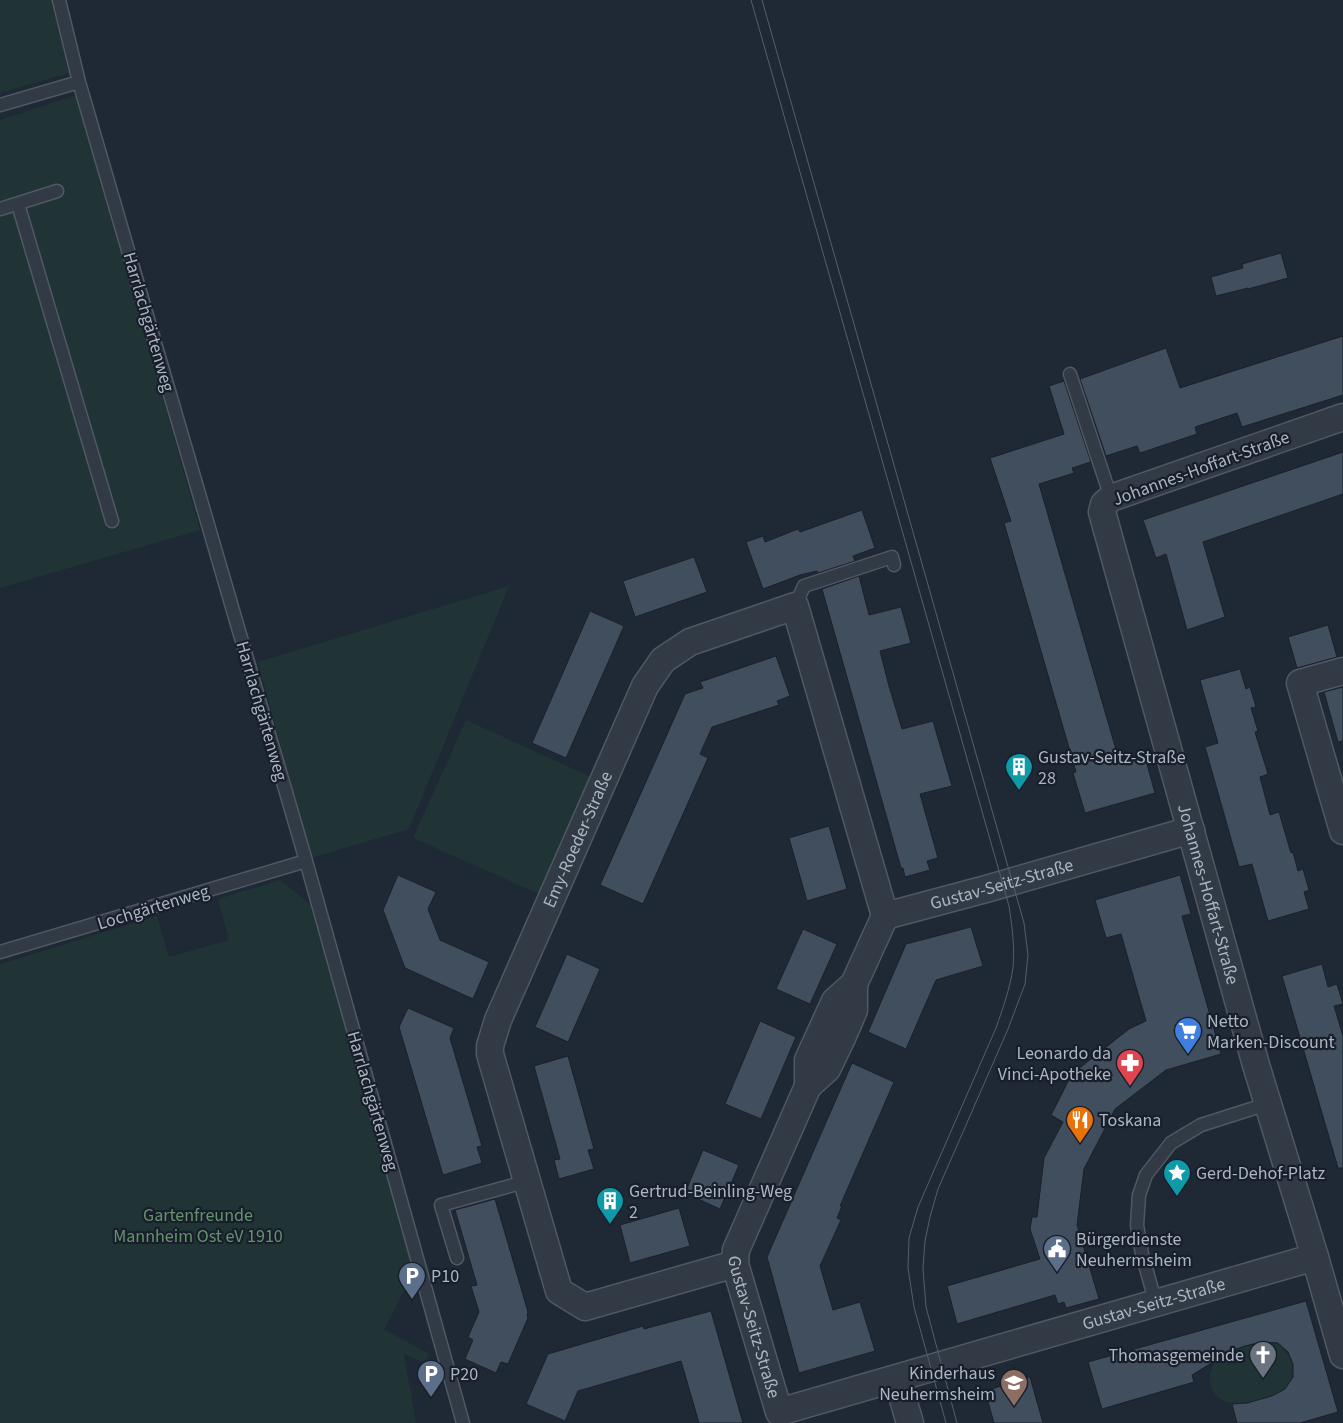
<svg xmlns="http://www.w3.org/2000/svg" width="1343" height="1423" font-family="'Source Sans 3',sans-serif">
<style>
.green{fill:#203436}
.building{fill:#414e5d;stroke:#1a212c}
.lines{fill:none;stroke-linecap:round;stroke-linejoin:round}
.lane-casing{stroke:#4f5864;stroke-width:15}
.street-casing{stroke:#4f5864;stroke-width:29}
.lane{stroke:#323a45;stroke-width:12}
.street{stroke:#323a45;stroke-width:26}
.tram{stroke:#545e6d;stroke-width:1}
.labels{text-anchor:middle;stroke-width:4.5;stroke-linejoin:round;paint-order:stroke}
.street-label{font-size:18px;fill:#abb5c3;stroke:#181f2a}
.poi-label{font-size:18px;fill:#abb5c3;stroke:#181f2a;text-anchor:start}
.park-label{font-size:18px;fill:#64926d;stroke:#181f2a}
</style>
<rect width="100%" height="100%" fill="#1f2835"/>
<path class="green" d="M 0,0 L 52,0 L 69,73 L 0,93 Z
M 77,95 L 200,530 L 0,588 L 0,120 Z
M 509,586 L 409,829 L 311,858 L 258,662 Z
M 466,720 L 591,777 L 539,894 L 413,838 Z
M 280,880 L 311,905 L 415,1270 L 384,1329 L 429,1354 L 425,1363 L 404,1354 L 416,1423 L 0,1423 L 0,964 L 157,916 L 169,957 L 229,940 L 218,899 Z
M 1262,1342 C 1266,1343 1273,1342 1277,1344 C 1280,1344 1281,1347 1283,1349 C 1294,1359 1297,1378 1284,1389 C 1272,1400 1253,1402 1237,1403 C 1212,1405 1200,1375 1219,1359 C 1231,1349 1248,1346 1262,1342 Z"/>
<path class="building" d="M 1281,253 L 1288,278 L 1248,289 L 1248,288 L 1216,296 L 1211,277 L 1243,268 L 1242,264 Z
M 1343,336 L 1343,395 L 1242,427 L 1237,413 L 1195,427 L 1197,434 L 1140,453 L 1137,446 L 1106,456 L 1080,379 L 1166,348 L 1180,388 Z
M 1064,381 L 1091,462 L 1072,468 L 1074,473 L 1039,484 L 1119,760 L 1144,753 L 1155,793 L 1085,813 L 1073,773 L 1076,772 L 1004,523 L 1011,521 L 990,458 L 1064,434 L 1049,386 Z
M 1343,452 L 1343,494 L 1203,542 L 1225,617 L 1187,630 L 1166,554 L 1156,558 L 1143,520 Z
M 862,510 L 875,548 L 853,556 L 855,561 L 818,573 L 817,571 L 800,575 L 763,589 L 746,542 L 763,536 L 765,542 L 798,529 L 800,532 Z
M 694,557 L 707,592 L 635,617 L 623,581 Z
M 859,576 L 869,615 L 901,607 L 911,643 L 880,651 L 889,686 L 902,729 L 933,721 L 952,786 L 920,794 L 938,858 L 927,861 L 930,870 L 905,877 L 903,868 L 901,868 L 822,589 Z
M 590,611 L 624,626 L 566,758 L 532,743 Z
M 1328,625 L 1337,657 L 1297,668 L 1288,637 Z
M 776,656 L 790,696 L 777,701 L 779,705 L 712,727 L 700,754 L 708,758 L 643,904 L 600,885 L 685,694 L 703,688 L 700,682 Z
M 1240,669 L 1246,689 L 1250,687 L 1256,707 L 1251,708 L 1258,731 L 1255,732 L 1268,774 L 1260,777 L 1270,815 L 1279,812 L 1291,853 L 1293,852 L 1298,871 L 1303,869 L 1309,890 L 1304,892 L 1309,909 L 1268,921 L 1252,864 L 1239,867 L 1205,747 L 1218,743 L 1200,680 Z
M 1343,687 L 1343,741 L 1338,742 L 1324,692 Z
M 829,826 L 847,889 L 807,901 L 789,838 Z
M 398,875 L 436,892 L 428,909 L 440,940 L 489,962 L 473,999 L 405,968 L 383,910 Z
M 1180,875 L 1191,914 L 1182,916 L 1221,1054 L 1166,1070 L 1115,1109 L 1084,1169 L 1077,1225 L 1099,1299 L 1066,1308 L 1064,1302 L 1058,1304 L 1055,1295 L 957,1324 L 947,1286 L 1040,1259 L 1030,1229 L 1032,1217 L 1037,1217 L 1044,1158 L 1063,1122 L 1051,1115 L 1072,1074 L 1129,1029 L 1146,1021 L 1121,934 L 1106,938 L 1095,900 Z
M 971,927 L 983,966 L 936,980 L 906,1049 L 868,1032 L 906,944 Z
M 803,929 L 837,944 L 810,1004 L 776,989 Z
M 567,954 L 600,969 L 568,1042 L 535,1027 Z
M 1322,964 L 1328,987 L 1337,984 L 1343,1004 L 1334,1006 L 1343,1036 L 1343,1168 L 1338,1168 L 1282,976 Z
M 408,1008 L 454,1028 L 450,1038 L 482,1146 L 477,1147 L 482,1163 L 443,1175 L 399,1027 Z
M 760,1021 L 796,1037 L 761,1119 L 725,1104 Z
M 568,1056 L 594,1149 L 588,1150 L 594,1169 L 559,1179 L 554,1160 L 560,1159 L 534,1066 Z
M 852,1063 L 894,1082 L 840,1206 L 842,1206 L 837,1218 L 841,1220 L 820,1266 L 833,1310 L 860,1302 L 875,1351 L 799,1373 L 767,1257 Z
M 703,1150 L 739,1165 L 720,1209 L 685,1193 Z
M 495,1199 L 528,1312 L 527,1315 L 528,1318 L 508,1364 L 501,1362 L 496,1373 L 465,1359 L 473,1340 L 468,1337 L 479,1312 L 471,1286 L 477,1285 L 455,1210 Z
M 679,1208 L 690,1246 L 630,1263 L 620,1225 Z
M 1306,1301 L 1338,1412 L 1300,1423 L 1237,1423 L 1232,1404 L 1247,1403 L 1272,1396 L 1285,1389 L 1293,1377 L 1293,1364 L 1288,1352 L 1278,1343 L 1262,1342 L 1245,1346 L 1231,1351 L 1192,1375 L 1194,1382 L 1102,1409 L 1088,1362 Z
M 711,1311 L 743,1423 L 699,1423 L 681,1361 L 578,1391 L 565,1421 L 526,1404 L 548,1354 L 643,1326 L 644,1329 Z
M 1030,1377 L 1043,1423 L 994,1423 L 985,1391 Z"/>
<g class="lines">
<defs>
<path id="lane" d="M 59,0 L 79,82 L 306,861 L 463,1423
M 0,105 L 79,82
M 18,204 L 112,521
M 0,209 L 57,191
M 1070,374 L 1111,498
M 795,606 L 804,586 L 892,557 L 894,565
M 0,952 L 306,861
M 457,1258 L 441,1205 L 528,1181
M 1156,1304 L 1142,1254 L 1137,1225 L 1139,1195 L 1146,1175 L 1171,1143 L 1201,1125 L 1267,1104"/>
<g id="street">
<path id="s1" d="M 1343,417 L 1111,498 L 1104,504 L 1102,512 L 1256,1065 L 1315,1257 L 1343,1355"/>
<path d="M 1343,671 L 1300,683 L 1343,831"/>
<path id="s2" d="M 885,916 L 986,889 L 1191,830"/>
<path id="s3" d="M 854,984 L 835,1001 L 808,1060 L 808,1086 L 736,1250 L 735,1264 L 779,1412 L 1315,1257"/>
<path d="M 808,1086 L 827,1069 L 842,1038 L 854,1010 L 854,984 L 885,916"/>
<path id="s4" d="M 735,1264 L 585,1307 L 559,1291 L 490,1054 L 490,1046 L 498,1020 L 645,686 L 663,660 L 690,642 L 795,606 L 885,916"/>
<path d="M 897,1379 L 910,1423"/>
</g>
</defs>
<use href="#lane" class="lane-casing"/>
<use href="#street" class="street-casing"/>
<use href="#lane" class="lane"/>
<use href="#street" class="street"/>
<path class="tram" d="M 751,0 L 1009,906 C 1012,926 1015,947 1013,968 C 1010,988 1003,1008 996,1028 L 918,1207 L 909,1238 L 908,1268 L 914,1307 L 946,1423
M 762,0 L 1024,923 L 1028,955 L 1025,984 L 1008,1029 L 938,1189 L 930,1217 L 925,1241 L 923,1268 L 926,1307 L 957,1423"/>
</g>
<defs>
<symbol id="building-pin" viewBox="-11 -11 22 30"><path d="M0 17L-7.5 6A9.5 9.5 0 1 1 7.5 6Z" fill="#0f9aa8" stroke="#181f2a"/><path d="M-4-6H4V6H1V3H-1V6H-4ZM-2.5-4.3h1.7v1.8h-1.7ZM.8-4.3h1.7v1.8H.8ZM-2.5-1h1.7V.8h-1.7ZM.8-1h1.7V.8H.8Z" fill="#fff"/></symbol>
<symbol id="supermarket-pin" viewBox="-11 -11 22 30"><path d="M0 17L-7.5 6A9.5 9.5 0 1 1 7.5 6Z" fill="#3f7fe0" stroke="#181f2a"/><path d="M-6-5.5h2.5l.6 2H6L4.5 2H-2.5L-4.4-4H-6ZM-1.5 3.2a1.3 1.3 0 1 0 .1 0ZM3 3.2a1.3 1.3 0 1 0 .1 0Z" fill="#fff"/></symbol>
<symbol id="pharmacy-pin" viewBox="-11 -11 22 30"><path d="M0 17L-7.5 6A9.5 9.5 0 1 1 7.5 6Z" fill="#e0444e" stroke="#181f2a"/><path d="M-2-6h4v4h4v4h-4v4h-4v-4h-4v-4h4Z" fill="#fff"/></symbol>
<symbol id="restaurant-pin" viewBox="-11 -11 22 30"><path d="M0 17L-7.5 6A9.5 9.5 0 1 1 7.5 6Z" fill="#e8710a" stroke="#181f2a"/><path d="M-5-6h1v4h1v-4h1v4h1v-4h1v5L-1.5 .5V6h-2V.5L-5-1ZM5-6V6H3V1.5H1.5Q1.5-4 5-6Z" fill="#fff"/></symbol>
<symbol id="sight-pin" viewBox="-11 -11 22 30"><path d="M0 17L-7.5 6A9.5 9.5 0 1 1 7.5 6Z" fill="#0f9aa8" stroke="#181f2a"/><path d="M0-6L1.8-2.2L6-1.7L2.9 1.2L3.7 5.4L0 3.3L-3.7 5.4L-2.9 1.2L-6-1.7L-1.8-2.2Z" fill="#fff"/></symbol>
<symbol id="civic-pin" viewBox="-11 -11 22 30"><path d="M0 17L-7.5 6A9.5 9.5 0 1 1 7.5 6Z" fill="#5c6f8a" stroke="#181f2a"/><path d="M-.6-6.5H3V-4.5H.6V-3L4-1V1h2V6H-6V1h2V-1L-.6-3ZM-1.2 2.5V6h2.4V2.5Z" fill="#fff"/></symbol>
<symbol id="parking-pin" viewBox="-11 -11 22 30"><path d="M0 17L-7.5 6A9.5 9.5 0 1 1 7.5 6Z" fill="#5c6f8a" stroke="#181f2a"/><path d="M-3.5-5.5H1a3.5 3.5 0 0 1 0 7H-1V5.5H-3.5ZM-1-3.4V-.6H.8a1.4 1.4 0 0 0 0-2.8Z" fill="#fff"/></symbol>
<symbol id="church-pin" viewBox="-11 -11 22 30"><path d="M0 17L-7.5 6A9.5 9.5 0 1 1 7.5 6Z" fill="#6b7280" stroke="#181f2a"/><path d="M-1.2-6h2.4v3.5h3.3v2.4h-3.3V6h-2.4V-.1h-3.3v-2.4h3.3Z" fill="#fff"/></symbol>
<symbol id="school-pin" viewBox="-11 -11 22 30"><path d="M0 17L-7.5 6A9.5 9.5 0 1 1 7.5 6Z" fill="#8d6e63" stroke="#181f2a"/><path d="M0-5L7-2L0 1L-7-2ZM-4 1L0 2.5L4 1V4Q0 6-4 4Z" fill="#fff"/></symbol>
</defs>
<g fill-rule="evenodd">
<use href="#building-pin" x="1003" y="751" width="32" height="43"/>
<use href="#supermarket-pin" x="1172" y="1015" width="32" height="43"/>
<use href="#pharmacy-pin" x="1114" y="1047" width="32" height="43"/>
<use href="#restaurant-pin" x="1064" y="1104" width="32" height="43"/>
<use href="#sight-pin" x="1161" y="1157" width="32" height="43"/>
<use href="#building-pin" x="594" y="1185" width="32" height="43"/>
<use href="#civic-pin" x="1041" y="1233" width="32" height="43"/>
<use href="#parking-pin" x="396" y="1260" width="32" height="43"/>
<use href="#church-pin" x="1247" y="1339" width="32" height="43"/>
<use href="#parking-pin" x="415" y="1358" width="32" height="43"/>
<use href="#school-pin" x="998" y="1367" width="32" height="43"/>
</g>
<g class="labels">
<g class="street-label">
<text transform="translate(149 322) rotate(74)" y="6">Harrlachgärtenweg</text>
<text transform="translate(1201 468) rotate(-20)" y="6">Johannes-Hoffart-Straße</text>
<text transform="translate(262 711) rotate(74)" y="6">Harrlachgärtenweg</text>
<text dy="6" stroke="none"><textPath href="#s4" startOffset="666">Emy-Roeder-Straße</textPath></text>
<text dy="6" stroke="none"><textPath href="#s2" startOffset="121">Gustav-Seitz-Straße</textPath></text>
<text dy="6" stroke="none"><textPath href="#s1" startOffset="660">Johannes-Hoffart-Straße</textPath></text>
<text transform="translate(153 907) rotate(-17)" y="6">Lochgärtenweg</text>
<text transform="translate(373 1101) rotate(74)" y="6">Harrlachgärtenweg</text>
<text dy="6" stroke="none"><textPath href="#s3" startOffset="854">Gustav-Seitz-Straße</textPath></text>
<text dy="6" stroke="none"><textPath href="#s3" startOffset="375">Gustav-Seitz-Straße</textPath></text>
</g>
<g class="poi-label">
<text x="1038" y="763">Gustav-Seitz-Straße<tspan x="1038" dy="21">28</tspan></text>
<text x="1207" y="1027">Netto<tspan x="1207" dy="21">Marken-Discount</tspan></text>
<text x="1111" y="1059" text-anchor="end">Leonardo da<tspan x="1111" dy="21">Vinci-Apotheke</tspan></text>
<text x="1099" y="1126">Toskana</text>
<text x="1196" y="1179">Gerd-Dehof-Platz</text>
<text x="629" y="1197">Gertrud-Beinling-Weg<tspan x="629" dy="21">2</tspan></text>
<text x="1076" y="1245">Bürgerdienste<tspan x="1076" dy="21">Neuhermsheim</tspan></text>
<text x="431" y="1282">P10</text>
<text x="1244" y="1361" text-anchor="end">Thomasgemeinde</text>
<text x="995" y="1379" text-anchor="end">Kinderhaus<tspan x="995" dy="21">Neuhermsheim</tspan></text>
<text x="450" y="1380">P20</text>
</g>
<g class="park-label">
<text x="198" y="1221">Gartenfreunde<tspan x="198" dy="21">Mannheim Ost eV 1910</tspan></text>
</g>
</g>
</svg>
